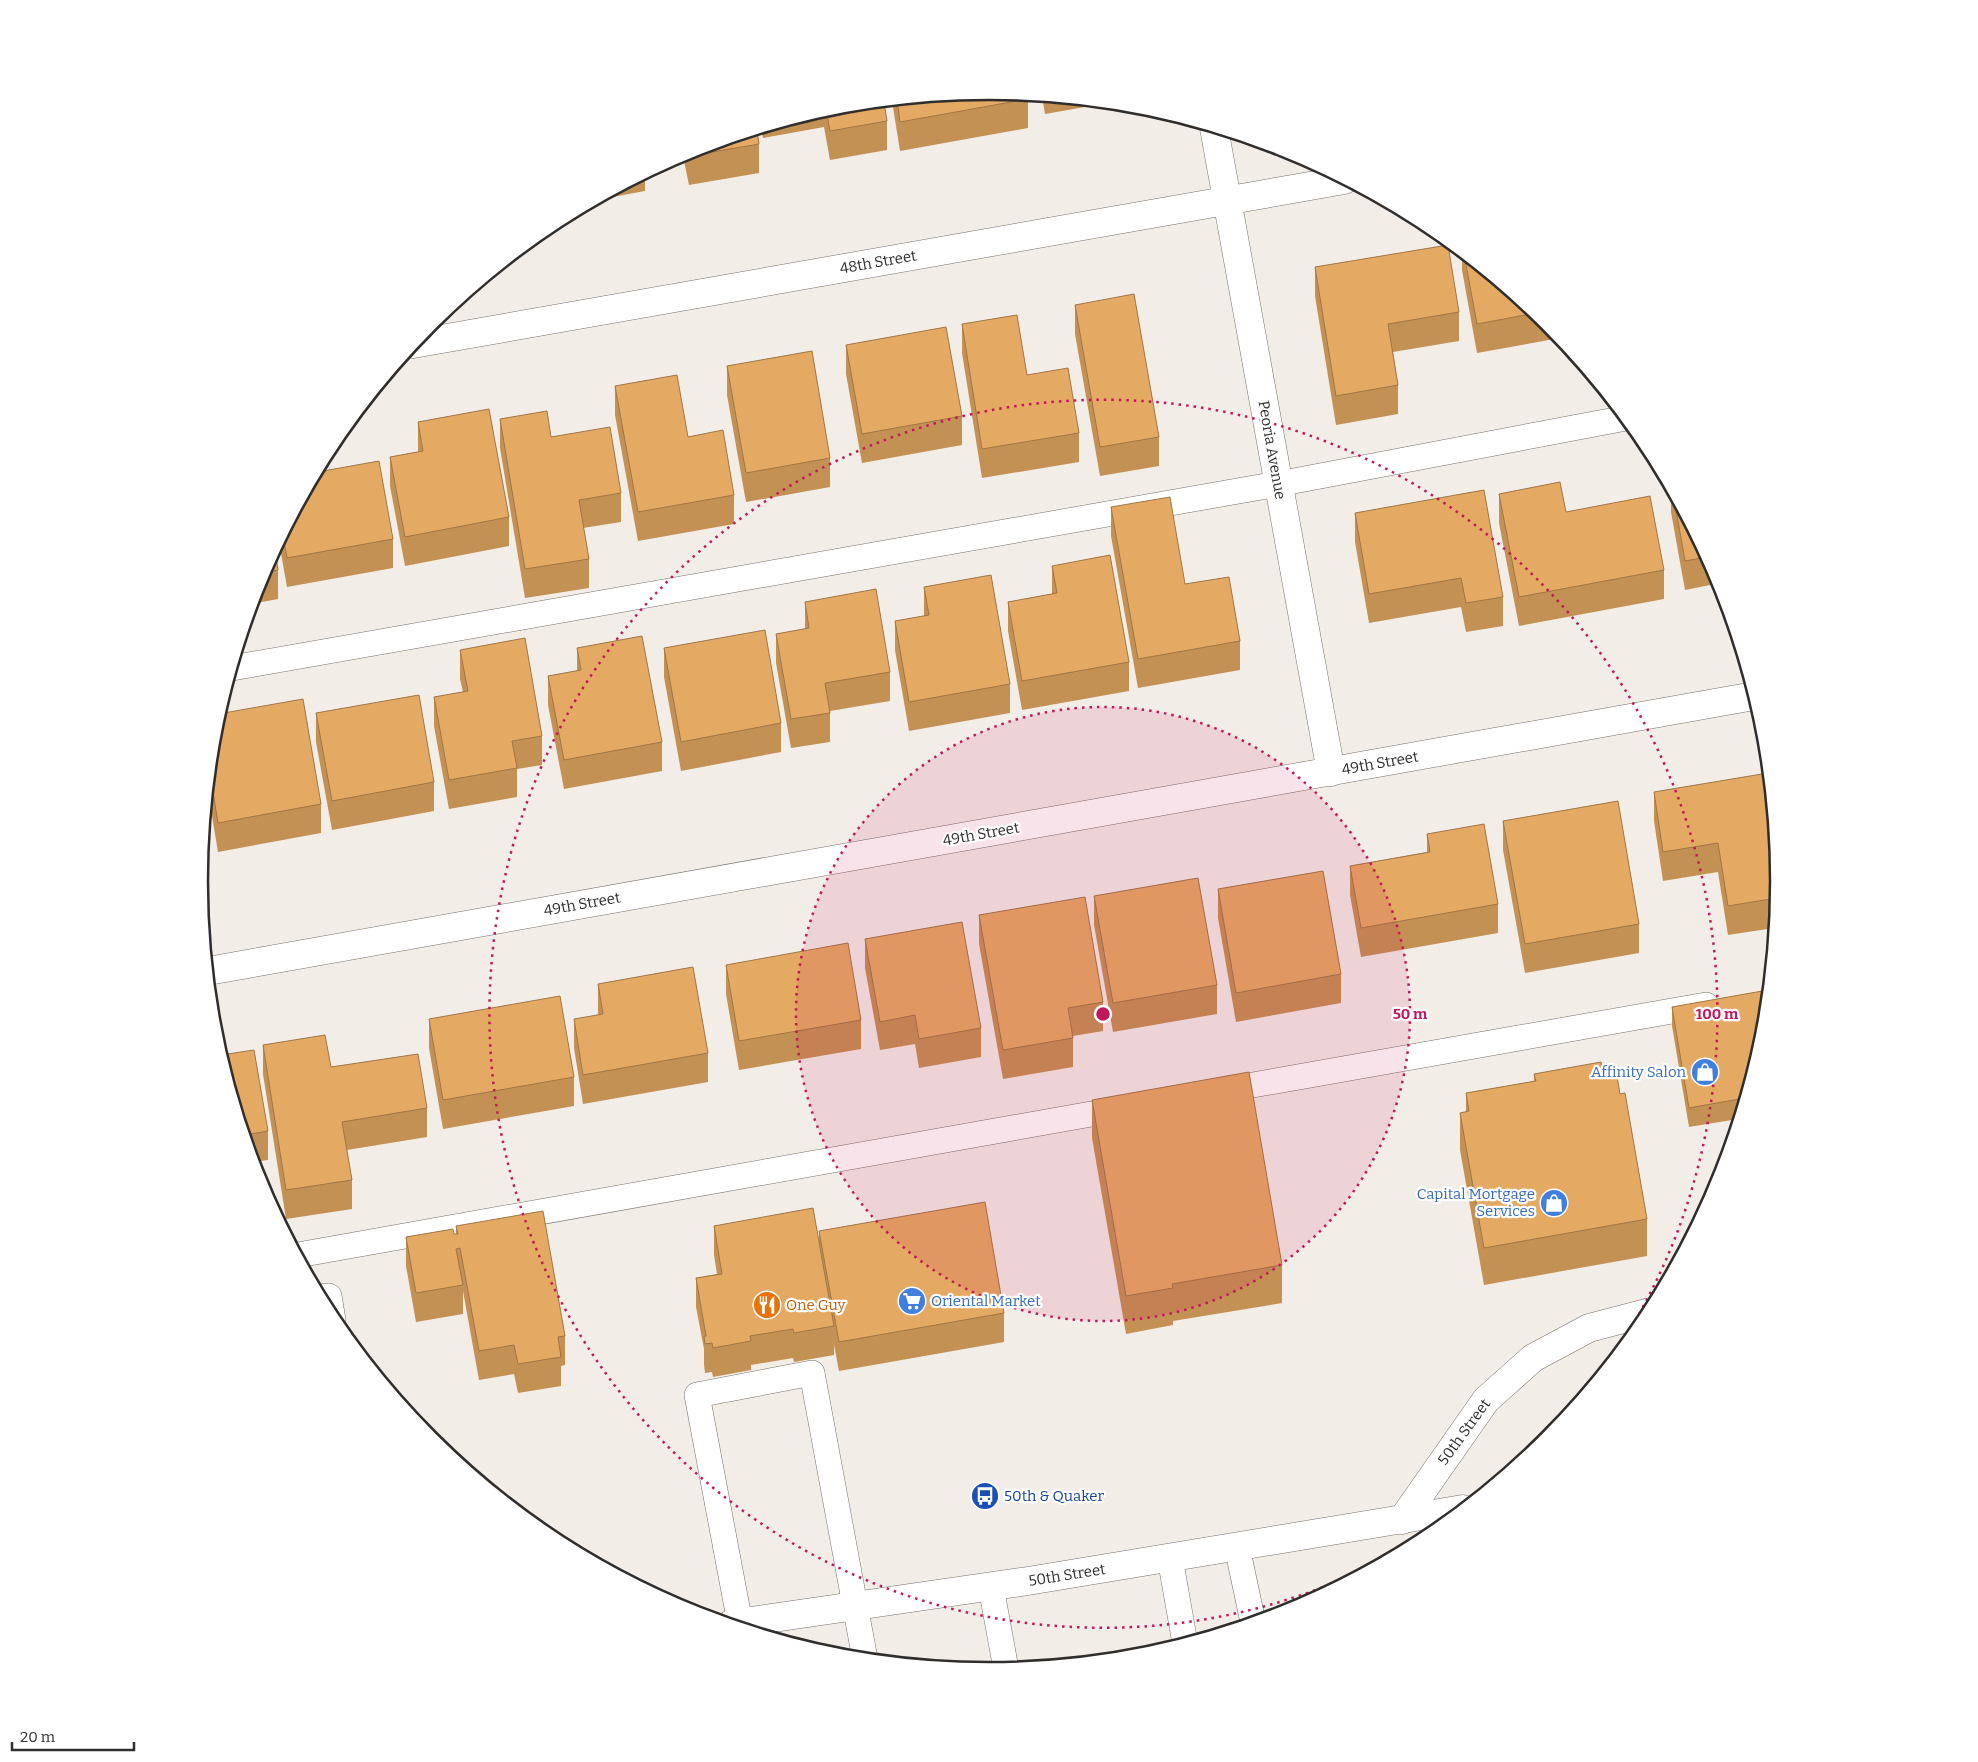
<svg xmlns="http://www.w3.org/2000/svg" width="1978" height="1762" font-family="Bitter,serif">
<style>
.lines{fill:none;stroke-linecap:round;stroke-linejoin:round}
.service-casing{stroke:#76716c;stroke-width:26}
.minor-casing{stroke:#76716c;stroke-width:29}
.secondary-casing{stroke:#76716c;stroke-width:29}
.service{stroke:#fff;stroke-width:25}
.minor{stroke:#fff;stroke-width:28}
.secondary{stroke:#fff;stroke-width:28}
.wall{fill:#c49154}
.building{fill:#e4a962;stroke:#a07645}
.ring{fill:none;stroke:#c2185b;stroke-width:2.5;stroke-dasharray:2.5 5}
.labels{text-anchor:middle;stroke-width:4.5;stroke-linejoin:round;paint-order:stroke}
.street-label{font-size:15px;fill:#302e2c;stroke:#fff}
.shop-label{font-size:15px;fill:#366cbe;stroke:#fff;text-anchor:end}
.food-label{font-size:15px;fill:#c56008;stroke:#fff;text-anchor:start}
.transit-label{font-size:15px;fill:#164399;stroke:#fff;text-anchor:start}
.rim{fill:none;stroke:#302e2c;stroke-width:2.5}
.centre{fill:#c2185b;stroke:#fff;stroke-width:2.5}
.ring-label{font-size:15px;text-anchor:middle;font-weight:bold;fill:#c2185b;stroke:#fff;stroke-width:4.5;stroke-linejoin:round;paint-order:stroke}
</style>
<rect width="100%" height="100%" fill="#f3ede8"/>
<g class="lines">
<defs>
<path id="service" d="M 232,668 L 1278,484 L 1626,418
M 1219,1091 L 1706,1005
M 298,1255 L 1125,1108
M 320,1297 L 329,1296 L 333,1320
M 1237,1547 L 1253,1622
M 1170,1558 L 1185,1643
M 991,1587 L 1006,1669
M 740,1623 L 697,1395 L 812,1373 L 865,1659"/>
<path id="minor" d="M 1214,128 L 1331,772
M 413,344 L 1344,180
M 208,971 L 1754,696
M 1402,1520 L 1486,1400 L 1533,1358 L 1589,1328 L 1650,1312"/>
<path id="secondary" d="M 731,1624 L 1028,1581 L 1463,1509"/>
</defs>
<use href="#service" class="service-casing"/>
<use href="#minor" class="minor-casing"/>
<use href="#secondary" class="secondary-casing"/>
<use href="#service" class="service"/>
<use href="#minor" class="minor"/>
<use href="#secondary" class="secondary"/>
</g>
<path class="wall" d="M 989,91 L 1028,99 L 1028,128 L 900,151 L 892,101 Z
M 1042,96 L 1108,103 L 1045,114 Z
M 835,106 L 887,121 L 887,150 L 830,160 L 824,127 L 763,138 L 761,129 Z
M 757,130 L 759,144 L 759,173 L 689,185 L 683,156 L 675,158 L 687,151 Z
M 645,174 L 645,191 L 596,200 Z
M 1462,252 L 1548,323 L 1560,338 L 1477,353 L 1462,270 Z
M 1315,267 L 1459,312 L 1459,341 L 1393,352 L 1398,385 L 1398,414 L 1336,425 L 1315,296 Z
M 1075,305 L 1159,437 L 1159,466 L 1100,476 L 1075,334 Z
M 962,324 L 1027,375 L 1079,433 L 1079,462 L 982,478 L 962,353 Z
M 846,345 L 962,416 L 962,445 L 862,463 L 846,374 Z
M 727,366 L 830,458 L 830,487 L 746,502 L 727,395 Z
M 615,386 L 688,437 L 734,495 L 734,524 L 638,541 L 615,415 Z
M 500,419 L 621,493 L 621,522 L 583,528 L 589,559 L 589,588 L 525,598 L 500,448 Z
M 418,422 L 509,517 L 509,546 L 405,566 L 390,486 L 390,457 L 418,452 Z
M 321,463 L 323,471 L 393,539 L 393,568 L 287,587 L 279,542 Z
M 1671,490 L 1719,579 L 1720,583 L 1685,590 L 1671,512 Z
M 1499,494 L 1566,512 L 1664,570 L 1664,599 L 1519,626 L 1499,523 Z
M 1111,507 L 1240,641 L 1240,670 L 1138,688 L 1111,536 Z
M 1355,513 L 1503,597 L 1503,626 L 1466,632 L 1461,607 L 1369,623 L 1355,542 Z
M 275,550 L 278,570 L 278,599 L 252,604 L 259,579 Z
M 1052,566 L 1129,662 L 1129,691 L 1022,710 L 1008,631 L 1008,602 L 1052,594 Z
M 924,587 L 1010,684 L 1010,713 L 909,731 L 895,650 L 895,621 L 924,616 Z
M 805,602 L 890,672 L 890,701 L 830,711 L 830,742 L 791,748 L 776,663 L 776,634 L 805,629 Z
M 577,648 L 662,742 L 662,771 L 564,789 L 548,705 L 548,676 L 577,671 Z
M 664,648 L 781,723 L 781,752 L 681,771 L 664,677 Z
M 460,650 L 542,736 L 542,765 L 517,769 L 517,797 L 449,809 L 434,726 L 434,697 L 463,692 L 460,679 Z
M 316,713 L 434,782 L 434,811 L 332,830 L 316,742 Z
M 214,727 L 321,804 L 321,833 L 218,852 L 208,792 Z
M 1654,792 L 1779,881 L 1774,928 L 1728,935 L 1718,872 L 1663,881 L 1654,821 Z
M 1503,821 L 1639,924 L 1639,953 L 1525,973 L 1503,850 Z
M 1427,834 L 1498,904 L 1498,933 L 1361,957 L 1350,895 L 1350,866 L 1427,852 Z
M 1218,889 L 1341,974 L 1341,1003 L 1236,1022 L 1218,918 Z
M 1094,896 L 1217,985 L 1217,1014 L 1113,1032 L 1094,925 Z
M 979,915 L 1103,1002 L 1103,1031 L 1073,1036 L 1073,1067 L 1003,1079 L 979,944 Z
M 865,939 L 981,1028 L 981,1057 L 919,1068 L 915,1044 L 880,1050 L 865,968 Z
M 726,965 L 861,1020 L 861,1049 L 739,1070 L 726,994 Z
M 598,984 L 708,1053 L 708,1082 L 583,1104 L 574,1048 L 574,1019 L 598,1015 Z
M 1672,1007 L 1764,1035 L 1738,1119 L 1689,1127 L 1672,1026 Z
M 429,1019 L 574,1077 L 574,1106 L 443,1129 L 429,1048 Z
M 263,1045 L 331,1067 L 427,1108 L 427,1137 L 347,1150 L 352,1180 L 352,1209 L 286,1219 L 263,1074 Z
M 221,1055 L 268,1131 L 268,1160 L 253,1162 Z
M 1534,1074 L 1604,1078 L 1620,1094 L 1647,1219 L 1647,1256 L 1484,1285 L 1460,1150 L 1460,1113 L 1466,1112 L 1466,1093 L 1534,1081 Z
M 1092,1100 L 1282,1265 L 1282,1303 L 1173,1321 L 1173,1325 L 1126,1334 L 1092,1138 Z
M 456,1226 L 565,1336 L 565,1365 L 561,1366 L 561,1386 L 518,1393 L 514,1374 L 479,1380 L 463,1291 L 463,1314 L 416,1322 L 406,1266 L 406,1237 L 456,1234 Z
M 714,1226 L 819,1241 L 819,1231 L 1004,1313 L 1004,1342 L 839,1371 L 834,1345 L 834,1355 L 794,1362 L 793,1358 L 751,1365 L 751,1370 L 713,1377 L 712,1372 L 705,1373 L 704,1365 L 704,1349 L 696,1307 L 696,1278 L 717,1274 L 714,1255 Z"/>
<path class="building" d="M 989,91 L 1028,95 L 1028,99 L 900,122 L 897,100 Z
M 884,102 L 887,121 L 830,131 L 826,109 L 835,106 Z
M 757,130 L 759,144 L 689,156 L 688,151 Z
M 1448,245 L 1459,312 L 1388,324 L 1398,385 L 1336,396 L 1315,267 Z
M 1464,254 L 1536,313 L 1477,324 Z
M 1134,294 L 1159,437 L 1100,447 L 1075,305 Z
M 1017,315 L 1027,375 L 1068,368 L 1079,433 L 982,449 L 962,324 Z
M 946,327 L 962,416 L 862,434 L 846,345 Z
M 812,351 L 830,458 L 746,473 L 727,366 Z
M 677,375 L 688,437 L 723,430 L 734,495 L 638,512 L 615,386 Z
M 489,409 L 509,517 L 405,537 L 390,457 L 423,451 L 418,422 Z
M 547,411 L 551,437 L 610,427 L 621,493 L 579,500 L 589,559 L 525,569 L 500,419 Z
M 379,461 L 393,539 L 287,558 L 283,535 L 321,463 L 323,471 Z
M 1560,482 L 1566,512 L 1650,496 L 1664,570 L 1519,597 L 1499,494 Z
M 1484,490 L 1503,597 L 1466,603 L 1461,578 L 1369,594 L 1355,513 Z
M 1673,493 L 1707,557 L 1685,561 Z
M 1170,497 L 1185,584 L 1229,577 L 1240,641 L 1138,659 L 1111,507 Z
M 275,550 L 278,570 L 262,573 Z
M 1110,555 L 1129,662 L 1022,681 L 1008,602 L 1057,593 L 1052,566 Z
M 991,575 L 1010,684 L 909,702 L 895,621 L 929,615 L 924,587 Z
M 876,589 L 890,672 L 825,683 L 830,713 L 791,719 L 776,634 L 809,628 L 805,602 Z
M 765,630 L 781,723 L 681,742 L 664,648 Z
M 642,636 L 662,742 L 564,760 L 548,676 L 581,670 L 577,648 Z
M 525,638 L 542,736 L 512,741 L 517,768 L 449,780 L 434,697 L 468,691 L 460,650 Z
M 419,695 L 434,782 L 332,801 L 316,713 Z
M 303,699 L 321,804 L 218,823 L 210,774 L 214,727 L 218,714 Z
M 1768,773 L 1779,881 L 1777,898 L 1728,906 L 1718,843 L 1663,852 L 1654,792 Z
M 1618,801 L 1639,924 L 1525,944 L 1503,821 Z
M 1484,824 L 1498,904 L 1361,928 L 1350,866 L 1430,852 L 1427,834 Z
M 1323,871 L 1341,974 L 1236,993 L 1218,889 Z
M 1198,878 L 1217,985 L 1113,1003 L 1094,896 Z
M 1085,897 L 1103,1002 L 1068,1008 L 1073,1038 L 1003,1050 L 979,915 Z
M 962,922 L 981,1028 L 919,1039 L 915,1015 L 880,1022 L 865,939 Z
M 848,943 L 861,1020 L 739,1041 L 726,965 Z
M 693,967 L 708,1053 L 583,1075 L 574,1019 L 603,1014 L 598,984 Z
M 1768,990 L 1764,1035 L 1745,1098 L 1689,1108 L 1672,1007 Z
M 560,996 L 574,1077 L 443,1100 L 429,1019 Z
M 325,1035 L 331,1067 L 418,1054 L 427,1108 L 342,1122 L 352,1180 L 286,1190 L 263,1045 Z
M 254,1050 L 268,1131 L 245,1135 L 221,1055 Z
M 1601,1062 L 1604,1078 L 1617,1076 L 1620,1094 L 1625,1093 L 1647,1219 L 1484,1248 L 1460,1113 L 1469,1111 L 1466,1093 L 1536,1081 L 1534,1074 Z
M 1249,1072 L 1282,1265 L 1172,1284 L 1173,1288 L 1126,1296 L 1092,1100 Z
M 985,1202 L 1004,1313 L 839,1342 L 819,1231 Z
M 813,1208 L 834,1326 L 794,1333 L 793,1329 L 750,1336 L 751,1341 L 713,1348 L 712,1343 L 705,1344 L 704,1336 L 706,1336 L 696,1278 L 722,1274 L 714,1226 Z
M 543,1211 L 565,1336 L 558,1337 L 561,1357 L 518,1364 L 514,1345 L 479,1351 L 460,1248 L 456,1249 L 463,1285 L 416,1293 L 406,1237 L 453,1229 L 454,1234 L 458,1234 L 456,1226 Z"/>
<circle cx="1103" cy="1014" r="307" fill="#c2185b" fill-opacity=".12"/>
<g class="ring">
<circle cx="1103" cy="1014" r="307"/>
<path d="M1442 1526A614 614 0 1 1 1597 1379"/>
</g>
<defs>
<symbol id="shop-disc" viewBox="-11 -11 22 22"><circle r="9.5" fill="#3f7fe0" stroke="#fff"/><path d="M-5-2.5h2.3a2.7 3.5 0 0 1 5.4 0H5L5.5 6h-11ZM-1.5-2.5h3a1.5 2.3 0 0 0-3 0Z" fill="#fff"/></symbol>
<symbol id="supermarket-disc" viewBox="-11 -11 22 22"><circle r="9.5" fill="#3f7fe0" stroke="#fff"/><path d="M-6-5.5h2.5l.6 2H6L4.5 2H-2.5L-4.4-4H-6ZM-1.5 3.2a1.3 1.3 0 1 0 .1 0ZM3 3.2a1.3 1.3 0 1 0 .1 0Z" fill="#fff"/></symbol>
<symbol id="restaurant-disc" viewBox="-11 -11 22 22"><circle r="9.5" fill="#e8710a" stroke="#fff"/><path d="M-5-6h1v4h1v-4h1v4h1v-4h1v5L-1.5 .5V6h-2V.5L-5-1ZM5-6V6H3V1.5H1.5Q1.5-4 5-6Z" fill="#fff"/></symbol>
<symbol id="bus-disc" viewBox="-11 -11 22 22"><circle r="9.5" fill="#1a4fb4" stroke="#fff"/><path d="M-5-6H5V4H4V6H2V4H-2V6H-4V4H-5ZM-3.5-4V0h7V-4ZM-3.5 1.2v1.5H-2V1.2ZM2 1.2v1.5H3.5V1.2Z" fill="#fff"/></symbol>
</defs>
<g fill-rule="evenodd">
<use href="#shop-disc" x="1689" y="1056" width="32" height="32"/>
<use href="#shop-disc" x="1538" y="1187" width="32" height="32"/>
<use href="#supermarket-disc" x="896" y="1285" width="32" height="32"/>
<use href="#restaurant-disc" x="751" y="1289" width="32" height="32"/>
<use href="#bus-disc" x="969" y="1480" width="32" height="32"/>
</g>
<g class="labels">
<g class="street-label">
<text transform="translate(878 262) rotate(-10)" y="5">48th Street</text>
<text transform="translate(1272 450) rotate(80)" y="5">Peoria Avenue</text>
<text transform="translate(1380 763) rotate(-10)" y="5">49th Street</text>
<text transform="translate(981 834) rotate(-10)" y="5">49th Street</text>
<text transform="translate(582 904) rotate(-10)" y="5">49th Street</text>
<text transform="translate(1464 1432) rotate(-54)" y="5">50th Street</text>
<text transform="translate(1067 1575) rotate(-9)" y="5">50th Street</text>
</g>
<g class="shop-label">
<text x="1686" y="1077">Affinity Salon</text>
<text x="1535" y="1199">Capital Mortgage<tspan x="1535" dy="17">Services</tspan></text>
<text x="931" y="1306" text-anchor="start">Oriental Market</text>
</g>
<g class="food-label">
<text x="786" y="1310">One Guy</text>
</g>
<g class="transit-label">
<text x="1004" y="1501">50th &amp; Quaker</text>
</g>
</g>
<path d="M0 0H1978V1762H0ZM208 881a781 781 0 1 1 1562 0a781 781 0 1 1-1562 0Z" fill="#fff" fill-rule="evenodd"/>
<path class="rim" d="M208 881a781 781 0 1 1 1562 0a781 781 0 1 1-1562 0Z"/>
<circle cx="1103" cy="1014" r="8" class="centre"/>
<g class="ring-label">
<text x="1410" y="1019">50 m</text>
<text x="1717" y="1019">100 m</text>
</g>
<path d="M12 1742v8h122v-8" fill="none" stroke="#302e2c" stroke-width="2.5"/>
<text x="20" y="1742" font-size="15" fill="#302e2c" stroke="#ffffff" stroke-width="4" paint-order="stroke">20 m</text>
</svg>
